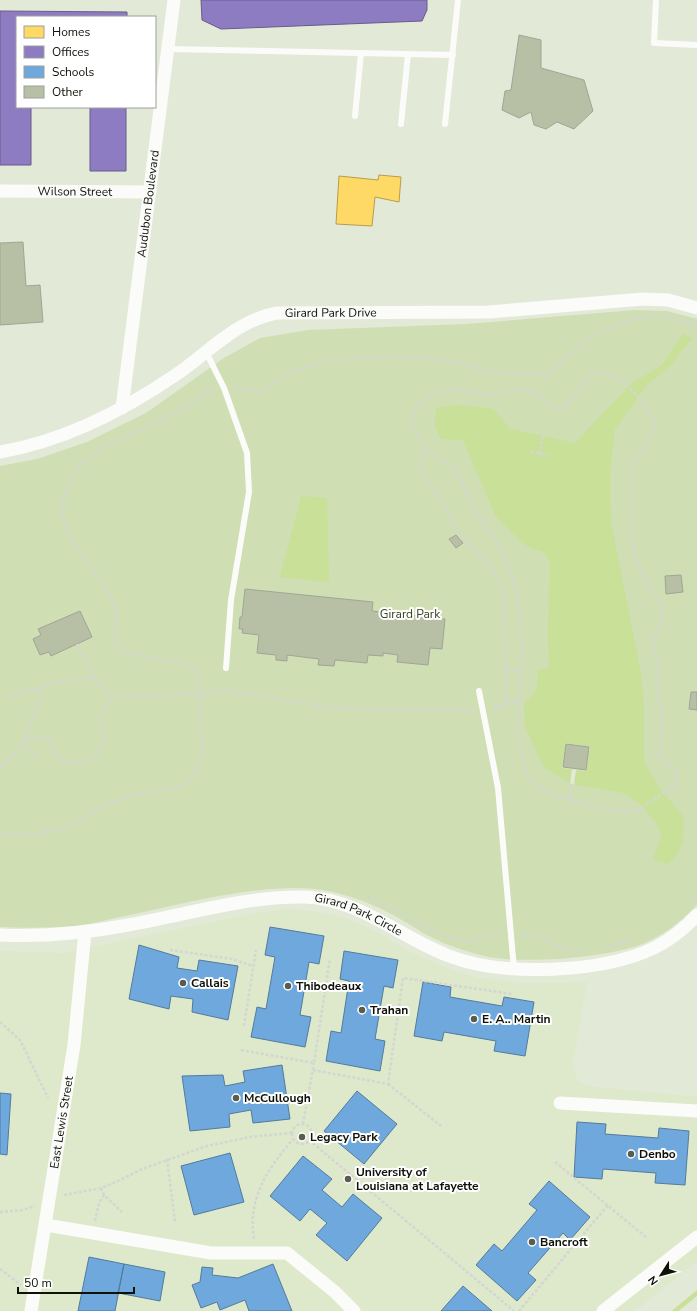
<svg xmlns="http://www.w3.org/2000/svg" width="697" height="1311" font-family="'Nunito Sans',sans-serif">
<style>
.built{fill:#dee8cb}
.green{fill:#cfdeb3}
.water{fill:#c9e099}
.pier{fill:#e2e9d7}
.homes{fill:#ffd966;stroke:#b69d4a}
.offices{fill:#8e7cc3;stroke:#675c8b}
.schools{fill:#6fa8dc;stroke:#527b9c}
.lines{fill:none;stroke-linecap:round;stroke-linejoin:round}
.stream{stroke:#c9e099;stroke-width:4.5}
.building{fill:#b7bfa5;stroke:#a0a597}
.path{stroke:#d4d6d1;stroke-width:2.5;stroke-dasharray:3 2;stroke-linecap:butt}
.lane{stroke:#fbfcf9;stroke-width:6}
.street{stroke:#fbfcf9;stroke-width:13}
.poi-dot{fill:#585d50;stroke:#fff;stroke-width:1.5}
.labels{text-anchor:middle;stroke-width:4;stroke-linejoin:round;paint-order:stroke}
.street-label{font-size:12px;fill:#0d1107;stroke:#fff}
.park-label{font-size:12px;fill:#36411b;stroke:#fff}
.poi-label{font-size:12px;font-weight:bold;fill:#0d1107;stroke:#fff;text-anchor:start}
</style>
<rect width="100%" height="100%" fill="#e2e9d7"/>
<path class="built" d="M 288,909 L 319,912 L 348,919 L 381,934 L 409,951 L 444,967 L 478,978 L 522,983 L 587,982 L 574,1058 L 574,1070 L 577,1081 L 588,1086 L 697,1097 L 697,1261 L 635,1311 L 0,1311 L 0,951 L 63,953 L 256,913 Z"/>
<path class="green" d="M 635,310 L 667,311 L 697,319 L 697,905 C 681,922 660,938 637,946 C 601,957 544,962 506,959 C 486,958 465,951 446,944 C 426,936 410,924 391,914 C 363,899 330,888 297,888 C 238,888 178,905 120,917 C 105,920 89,925 73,926 C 49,928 24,928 0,927 L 0,466 L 37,459 L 87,442 L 146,413 L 224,358 L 260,338 L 308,330 L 467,324 Z"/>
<path class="water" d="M 683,334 L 692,338 L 671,365 L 647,385 L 615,429 L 610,473 L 611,522 L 641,674 L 644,705 L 644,762 L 659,787 L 683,816 C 683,836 685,851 668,864 L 653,860 L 662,835 L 656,823 L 640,804 L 624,793 L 572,784 L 544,768 L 525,726 L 524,703 C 538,695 538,684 538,670 L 549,668 L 548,632 L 550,561 L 542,551 L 532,549 L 521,542 L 495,515 L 463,440 L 441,439 L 435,427 L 436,408 L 459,405 L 493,409 L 511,429 L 575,443 L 632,383 L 662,365 Z
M 301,496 L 327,498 L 329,582 L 280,577 Z"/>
<path class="pier" d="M 566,743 L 590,747 L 586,771 L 576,770 L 574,785 L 570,783 L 572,769 L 562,768 Z"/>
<path class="homes" d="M 379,175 L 401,177 L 399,202 L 375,197 L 372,226 L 336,224 L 339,176 L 378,180 Z"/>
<path class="offices" d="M 201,0 L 427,0 L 427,10 L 422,21 L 221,29 L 202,20 Z
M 0,11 L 127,12 L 127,17 L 17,17 L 17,107 L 31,107 L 31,165 L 0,165 Z
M 90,107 L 126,107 L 126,171 L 90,171 Z"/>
<path class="schools" d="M 270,927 L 324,936 L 319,964 L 309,962 L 300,1015 L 311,1017 L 305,1047 L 251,1037 L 257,1007 L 266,1009 L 275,957 L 265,955 Z
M 139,945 L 179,957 L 177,968 L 197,971 L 199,960 L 238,966 L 228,1020 L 192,1012 L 193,999 L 171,996 L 169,1009 L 129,999 Z
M 344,951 L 398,960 L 393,988 L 384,986 L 375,1039 L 385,1041 L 380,1071 L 326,1061 L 331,1031 L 341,1033 L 349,981 L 340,979 Z
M 423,982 L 451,987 L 450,997 L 502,1006 L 504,997 L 534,1002 L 525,1056 L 494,1051 L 496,1041 L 444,1032 L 442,1041 L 414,1036 Z
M 282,1065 L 290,1119 L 253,1123 L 251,1110 L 229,1114 L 230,1127 L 190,1131 L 182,1076 L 223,1075 L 225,1086 L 245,1082 L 243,1071 Z
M 357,1091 L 397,1124 L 364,1164 L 324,1131 Z
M 0,1093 L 11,1094 L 7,1155 L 0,1154 Z
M 577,1122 L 606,1124 L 605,1134 L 658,1138 L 659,1128 L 689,1131 L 685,1185 L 655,1183 L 656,1173 L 603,1169 L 602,1179 L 574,1177 Z
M 230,1153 L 244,1202 L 194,1215 L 181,1166 Z
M 303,1156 L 332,1179 L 322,1190 L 342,1207 L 353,1194 L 382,1218 L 347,1261 L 316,1235 L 327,1223 L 310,1209 L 300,1221 L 270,1196 Z
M 549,1181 L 590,1217 L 570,1240 L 563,1233 L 528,1273 L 536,1280 L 517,1301 L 476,1265 L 494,1244 L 502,1251 L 537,1210 L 529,1204 Z
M 89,1257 L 124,1264 L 115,1311 L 78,1311 Z
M 124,1264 L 165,1272 L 160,1301 L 118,1293 Z
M 273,1264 L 292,1311 L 249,1311 L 245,1300 L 220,1310 L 217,1302 L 201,1308 L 192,1285 L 200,1282 L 202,1267 L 213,1268 L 212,1275 L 238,1278 Z
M 463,1286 L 492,1311 L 441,1311 Z"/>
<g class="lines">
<path class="stream" d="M 675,1311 L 697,1293"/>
</g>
<path class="building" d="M 519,35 L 541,40 L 541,68 L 584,80 L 593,111 L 574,129 L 557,122 L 546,129 L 534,125 L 531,112 L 519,118 L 502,110 L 505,91 L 511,90 Z
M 23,242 L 26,286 L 40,285 L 43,322 L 0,325 L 0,243 Z
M 456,535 L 463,543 L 456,548 L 449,539 Z
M 681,575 L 683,592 L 666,594 L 665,576 Z
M 245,589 L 373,602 L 372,611 L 445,619 L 442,649 L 430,648 L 428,665 L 397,662 L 398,655 L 383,653 L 383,656 L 368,655 L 367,663 L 335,660 L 334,666 L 318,665 L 319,659 L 287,655 L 287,661 L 276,660 L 276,655 L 257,653 L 259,635 L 242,633 L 243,629 L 239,629 L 240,617 L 242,617 Z
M 80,611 L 92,637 L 51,656 L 49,652 L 40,655 L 33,639 L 41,635 L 38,629 Z
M 691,692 L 697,692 L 697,710 L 689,709 Z
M 566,744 L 589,747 L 586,770 L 563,767 Z"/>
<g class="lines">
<path class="path" d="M 659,315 L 697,326
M 234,387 L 261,392 L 286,374 L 328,360 L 400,356 L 463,363 L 487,372 L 547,374 C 559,367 569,355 580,346 C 602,327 627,320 654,315
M 425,448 L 420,469 L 442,501 L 453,524 L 471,548 L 489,565 L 503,589 L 506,670 L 521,671
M 531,452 L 548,455
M 540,454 L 543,435
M 77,644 L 95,679 L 112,697 L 199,694 L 224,690 L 333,708 L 473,711
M 94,679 C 75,677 61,681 43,687 C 39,705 29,721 25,739 L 49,736 C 57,786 122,761 99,718 L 112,697
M 7,695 L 42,688
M 506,704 L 506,670
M 492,708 L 519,701 L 522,651 L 518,593 L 513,578 L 499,544 L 474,507 L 457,470 L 425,448 L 413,427 L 412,417 L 417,407 L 425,399 L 437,393 L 450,390 L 492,395 L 520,390 L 533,391 L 557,409 L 564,408 L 591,375 L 599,371 L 617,377 L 626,384 L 641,400 L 654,422 L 653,431 L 634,463 L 630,480 L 634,502 L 631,517 L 634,553 L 643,575 L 662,605 L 663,619 L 652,644 L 659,670 L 657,684 L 663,724 L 659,755 L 679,774 L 675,785 L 638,811 L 614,810 L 586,804 L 548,793 L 528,780 L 518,738 L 519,701
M 25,739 L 23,745 L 36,757
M 0,769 L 23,745
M 570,798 L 572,784
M 0,834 L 34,834 L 64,828 L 79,822 L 93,811 L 105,805 L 133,795 L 178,787 L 189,782 L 202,761 L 199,677 L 194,669 L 186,664 L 125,653 C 108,645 119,626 116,612 C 114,604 109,594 105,587 C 93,569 65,537 63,517 C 62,508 64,499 67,490 C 81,448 115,443 150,426 C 172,416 192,401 214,390
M 367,897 L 396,910 L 421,925 L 447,936 L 469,942 L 484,935 L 501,934
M 692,902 L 697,896
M 520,933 L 538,935 L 561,948 L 586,951
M 607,947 L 635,939
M 170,950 L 232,959 L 253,966
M 0,1022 L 20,1040 L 48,1098
M 244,1026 L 256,950
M 241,1050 L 314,1063 L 330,958
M 313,1070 L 388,1084 L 403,978 L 512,994
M 388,1084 L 441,1126
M292 1134a10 10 0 1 1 20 0a10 10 0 1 1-20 0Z
M 303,1124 L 314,1063
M 309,1140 L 514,1311
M 167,1159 L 175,1222
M 555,1162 L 647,1238
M 101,1188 L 104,1195 L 122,1212
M 64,1195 L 101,1188 L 116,1182 L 142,1169 L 207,1146 L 250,1137 L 291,1133
M 0,1212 L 23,1210 L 35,1206
M 95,1221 L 99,1203 L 104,1195
M 254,1239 C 247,1198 268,1169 293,1139
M 0,1269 L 21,1285
M 519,1311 L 608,1205"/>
<path class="lane" d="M 656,0 L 654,43 L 697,45
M 168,49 L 453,55
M 355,116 L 361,53
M 401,124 L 408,54
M 445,124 L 458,0
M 206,352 L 224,388 L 247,453 L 249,492 L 231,600 L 226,668
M 479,691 L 498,788 L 514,969"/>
<g class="street">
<path id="s1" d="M 0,191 L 150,192"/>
<path id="s2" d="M 122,408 L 174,0"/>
<path id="s3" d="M 0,452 C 65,441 123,411 177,374 C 209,352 237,320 277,313 L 489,312 L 643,299 L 668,300 L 697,308"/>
<path id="s4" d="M 0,935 C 43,937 86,933 128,925 C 186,915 245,896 304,897 C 358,898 401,938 449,956 C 503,977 602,973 654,948 C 670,940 685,928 697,915"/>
<path d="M 560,1103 L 697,1111"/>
<path d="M 46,1225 L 211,1253 L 287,1253 L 335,1292 L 354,1311"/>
<path id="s5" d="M 31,1311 L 74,1045 L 85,932"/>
<path d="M 603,1311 L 697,1237"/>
</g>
</g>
<g class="poi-dot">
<circle cx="183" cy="983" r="4"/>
<circle cx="288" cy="986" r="4"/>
<circle cx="362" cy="1010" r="4"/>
<circle cx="474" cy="1019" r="4"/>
<circle cx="236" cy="1098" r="4"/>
<circle cx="302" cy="1137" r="4"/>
<circle cx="631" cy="1154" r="4"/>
<circle cx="348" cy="1179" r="4"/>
<circle cx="532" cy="1242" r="4"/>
</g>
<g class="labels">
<g class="street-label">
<text dy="4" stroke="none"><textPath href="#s1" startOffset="75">Wilson Street</textPath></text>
<text dy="4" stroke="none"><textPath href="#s2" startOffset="206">Audubon Boulevard</textPath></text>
<text dy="4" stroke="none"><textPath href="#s3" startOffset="367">Girard Park Drive</textPath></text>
<text dy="4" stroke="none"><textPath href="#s4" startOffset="365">Girard Park Circle</textPath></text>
<text dy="4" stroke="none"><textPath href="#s5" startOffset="191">East Lewis Street</textPath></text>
</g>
<g class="park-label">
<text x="410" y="618">Girard Park</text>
</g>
<g class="poi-label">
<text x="191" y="987">Callais</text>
<text x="296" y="990">Thibodeaux</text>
<text x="370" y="1014">Trahan</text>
<text x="482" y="1023">E. A.. Martin</text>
<text x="244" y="1102">McCullough</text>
<text x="310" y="1141">Legacy Park</text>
<text x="639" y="1158">Denbo</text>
<text x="356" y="1176">University of<tspan x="356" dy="14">Louisiana at Lafayette</tspan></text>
<text x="540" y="1246">Bancroft</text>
</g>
</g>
<rect x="16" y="16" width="140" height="92" fill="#ffffff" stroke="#9ea09c"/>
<rect x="24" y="26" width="20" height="12" fill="#ffd966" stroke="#9ea09c"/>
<text x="52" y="36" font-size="12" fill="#0d1107">Homes</text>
<rect x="24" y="46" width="20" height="12" fill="#8e7cc3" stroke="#9ea09c"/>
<text x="52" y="56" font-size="12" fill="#0d1107">Offices</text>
<rect x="24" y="66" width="20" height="12" fill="#6fa8dc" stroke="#9ea09c"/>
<text x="52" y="76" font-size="12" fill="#0d1107">Schools</text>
<rect x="24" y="86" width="20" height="12" fill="#b7bfa5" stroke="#9ea09c"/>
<text x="52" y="96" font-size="12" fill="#0d1107">Other</text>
<g transform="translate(661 1275) rotate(234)" stroke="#ffffff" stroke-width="3" paint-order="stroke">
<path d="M0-3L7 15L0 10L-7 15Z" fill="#0d1107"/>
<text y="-6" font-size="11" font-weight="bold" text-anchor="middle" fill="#0d1107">N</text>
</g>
<path d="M18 1287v6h116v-6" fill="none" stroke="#0d1107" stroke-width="2"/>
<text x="24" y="1287" font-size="12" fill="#0d1107" stroke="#ffffff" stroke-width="3" paint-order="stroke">50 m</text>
</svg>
